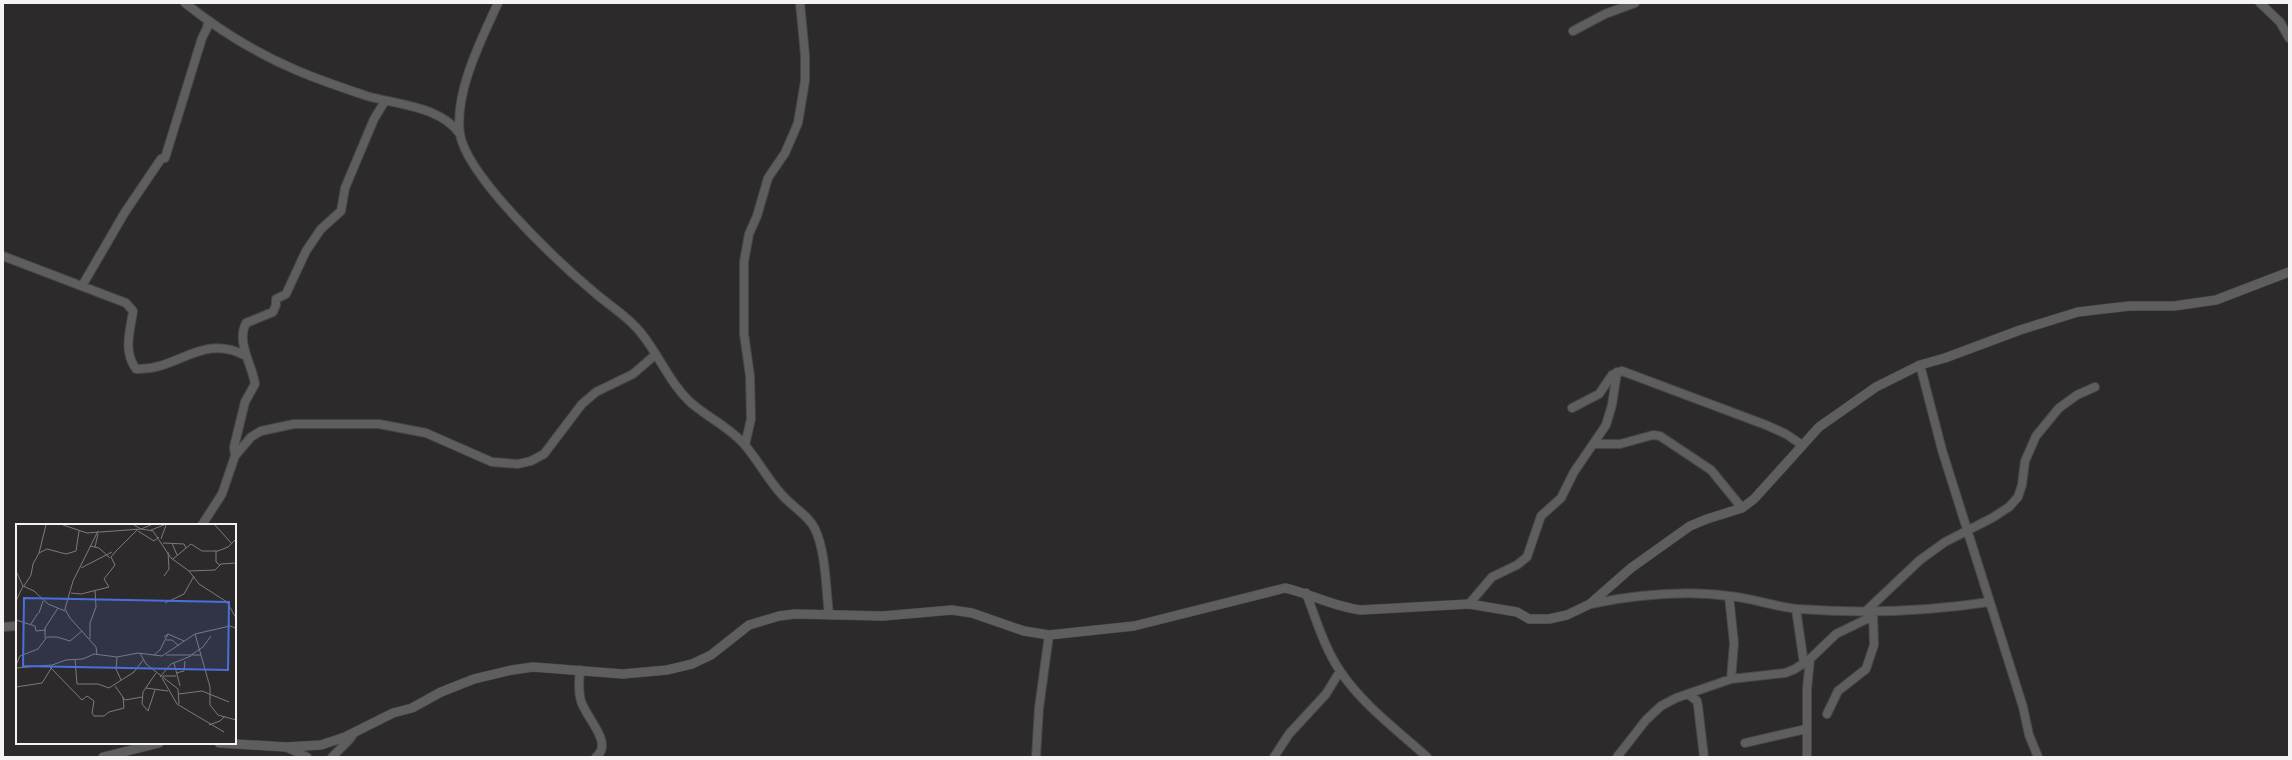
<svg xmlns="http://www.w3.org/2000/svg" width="2292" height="760" font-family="Lora,serif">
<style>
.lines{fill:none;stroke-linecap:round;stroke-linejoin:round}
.minor-casing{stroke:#494647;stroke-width:10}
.tertiary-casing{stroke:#494647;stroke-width:10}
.minor{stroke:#5f5e5f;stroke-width:8}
.tertiary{stroke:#5f5e5f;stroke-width:9}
.inset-road{fill:none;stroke:#7d7a7b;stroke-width:1}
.view{fill:#486fde;fill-opacity:0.15;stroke:#486fde;stroke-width:2}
.inset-edge{fill:none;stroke:#f5f3f4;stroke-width:2}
</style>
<rect width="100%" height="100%" fill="#2d2a2b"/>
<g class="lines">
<defs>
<path id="minor" d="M 185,3 C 219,30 256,53 296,70 C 319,80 343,88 367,96 C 398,105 440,106 460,134
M 498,3 C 481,40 454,93 460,134 C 467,177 560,264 595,293 C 610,306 629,317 641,333 C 659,355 669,382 690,402 C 707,417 729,427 744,444 C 758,460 768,480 783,496 C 793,507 809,516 815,529 C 826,552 826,590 829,615
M 2260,3 L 2280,22 L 2289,38
M 1573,31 L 1605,14 L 1635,3
M 165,158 L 202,38 L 207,28 L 208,21
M 3,256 L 126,303 L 133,311 C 130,332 123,351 136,369 C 177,371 203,332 246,356
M 82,286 L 125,212 L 161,159
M 1920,365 L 1942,450 L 2023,707 L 2029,735 L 2038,757
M 1572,408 L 1599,394 L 1612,375 L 1622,371 L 1766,425 L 1786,434 L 1802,445
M 1593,444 L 1620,444 L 1653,435 L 1660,436 L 1711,470 L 1742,508
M 745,445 L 751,419 L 750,376 L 744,334 L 744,262 L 749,234 L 757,216 L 768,178 L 785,153 L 798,123 L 805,81 L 805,55 L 800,3
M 235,456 L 234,447 L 245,402 L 255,384 C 252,364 236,342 246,323 L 273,312 L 276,305 L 276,299 L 286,294 L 306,251 L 321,229 L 341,211 L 345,188 L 374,119 L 385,101
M 202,525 L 222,494 L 235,456 L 251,437 L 261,431 L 294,424 L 379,424 L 426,433 L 492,462 L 518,464 L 531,461 L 544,454 L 582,404 L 596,392 L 633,374 L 655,355
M 1306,593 C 1316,619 1324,647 1340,671 C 1363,705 1397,730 1427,757
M 1729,596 L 1734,643 L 1731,679
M 1469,604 L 1492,577 L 1517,565 L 1527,557 L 1541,516 L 1561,498 L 1574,472 L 1606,425 L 1612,405 L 1617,372
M 1590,604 C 1635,595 1684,590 1729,596 C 1753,598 1775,607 1798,609 C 1865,614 1923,612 1989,602
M 1796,609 L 1804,664
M 1865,612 L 1920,560 L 1945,542 L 1992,518 L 2009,507 L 2018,497 L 2022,485 L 2025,461 L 2036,436 L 2059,408 L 2077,395 L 2095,387
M 3,627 L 17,626
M 580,670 C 579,681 578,691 581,701 C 586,718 614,743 596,757
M 1688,694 L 1697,701 L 1698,706 L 1704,757
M 1827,714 L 1838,691 L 1866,669 L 1874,645 L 1873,613
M 1745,743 L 1806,729
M 286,747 L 307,757
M 332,757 L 349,740 L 354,733
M 1036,757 L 1039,708 L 1049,635
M 1274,757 L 1289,734 L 1326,694 L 1340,671
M 1617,757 L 1646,720 L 1661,706 L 1676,698 L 1731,679 L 1785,673 L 1795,669 L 1810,659 L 1836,634 L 1873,616
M 1807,757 L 1807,689 L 1810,659"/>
<path id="tertiary" d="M 219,743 L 286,747 L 321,745 L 345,737 L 393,713 L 412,708 L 441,692 L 474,679 L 512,670 L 533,667 L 623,674 L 667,670 L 692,664 L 711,655 L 749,625 L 779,616 L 795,614 L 883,616 L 952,610 L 972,613 L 1024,631 L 1049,635 L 1134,626 L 1285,588 C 1311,594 1335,607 1361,610 L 1469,604 L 1517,612 L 1529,619 L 1549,619 L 1567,615 L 1590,604 L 1631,568 L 1690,526 L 1707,519 L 1742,508 L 1754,499 L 1819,427 L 1876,387 L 1920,365 L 1945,358 L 2020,330 L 2078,312 L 2129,306 L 2174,306 L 2216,300 L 2289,272
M 103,757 L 159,743"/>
</defs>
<use href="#minor" class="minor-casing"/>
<use href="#tertiary" class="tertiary-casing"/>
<use href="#minor" class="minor"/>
<use href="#tertiary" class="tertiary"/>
</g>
<g transform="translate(16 524)">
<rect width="220" height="220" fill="#2d2a2b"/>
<path class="inset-road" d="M 47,1 L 71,9 L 125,5 L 137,7 L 155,34 L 173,47 L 183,60 L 211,78 L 220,94M 118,1 L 125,5 L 135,1M 199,1 L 216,20M 135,6 L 148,1M 122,7 L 138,17 L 143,13M 145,15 L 150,1M 147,19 L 168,20 L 170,24M 156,19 L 161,31M 74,22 L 83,24 L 94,34M 79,23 L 82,10M 100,27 L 122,5M 200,27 L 200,38 L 204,41M 23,29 L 31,25 L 50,30 L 60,27 L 63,7M 157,35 L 175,20 L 186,27 L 202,27 L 212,23 L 220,15M 65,44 L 96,28M 0,47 L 7,62 L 18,67 L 32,80 L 49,87M 173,47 L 199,46 L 205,40 L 220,39M 148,52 L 153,45 L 152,28M 8,62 L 15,51 L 17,40 L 23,29 L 30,1M 55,69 L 65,70 L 93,63 L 88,55 L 99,41 L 95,33 L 100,27M 0,77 L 7,62M 149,79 L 168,70 L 178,52M 23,89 L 27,77M 0,96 L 19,102 L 20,107 L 30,106M 15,100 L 22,89M 179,110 L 194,163 L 194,181 L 202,191 L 220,196M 148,113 L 152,110 L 168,117M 29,114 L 29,104 L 42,84M 74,115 L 74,99 L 80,83 L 79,66M 150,116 L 156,116 L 163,122M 124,129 L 130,140 L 162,165 L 163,180M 81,131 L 80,123 L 54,94 L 49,85 L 57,57 L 82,7M 138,131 L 144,126 L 152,110M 150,131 L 185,131M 175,131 L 187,123 L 195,112M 101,133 L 100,145 L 105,156M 59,135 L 61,160 L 82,160 L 93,164 L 118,148 L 127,136M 158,139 L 164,162M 0,141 L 4,132 L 22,125 L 31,113 L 41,113 L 54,117 L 66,107M 33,142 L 66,176 L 71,172 L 78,177 L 76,189 L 78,192 L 88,192 L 93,188 L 108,184 L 107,173M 0,144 L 36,141 L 50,136 L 67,135 L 78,130 L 101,133 L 122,129 L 146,132 L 179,110 L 214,102 L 220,104M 160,149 L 168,147 L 169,137M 147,152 L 160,152M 144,153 L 155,140 L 175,132M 146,154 L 161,180 L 208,208M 99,162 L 109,176 L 126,173M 0,163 L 26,159 L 36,143M 130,164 L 152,167M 139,166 L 132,187 L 126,180 L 127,168 L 140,149M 163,170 L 186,167 L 213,178M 193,201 L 204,197 L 209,192"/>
<path class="view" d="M 8,74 L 213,78 L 212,146 L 7,142 Z"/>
<rect width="220" height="220" class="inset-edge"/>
</g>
<rect width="2292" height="760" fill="none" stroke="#f5f3f4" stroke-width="8"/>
</svg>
